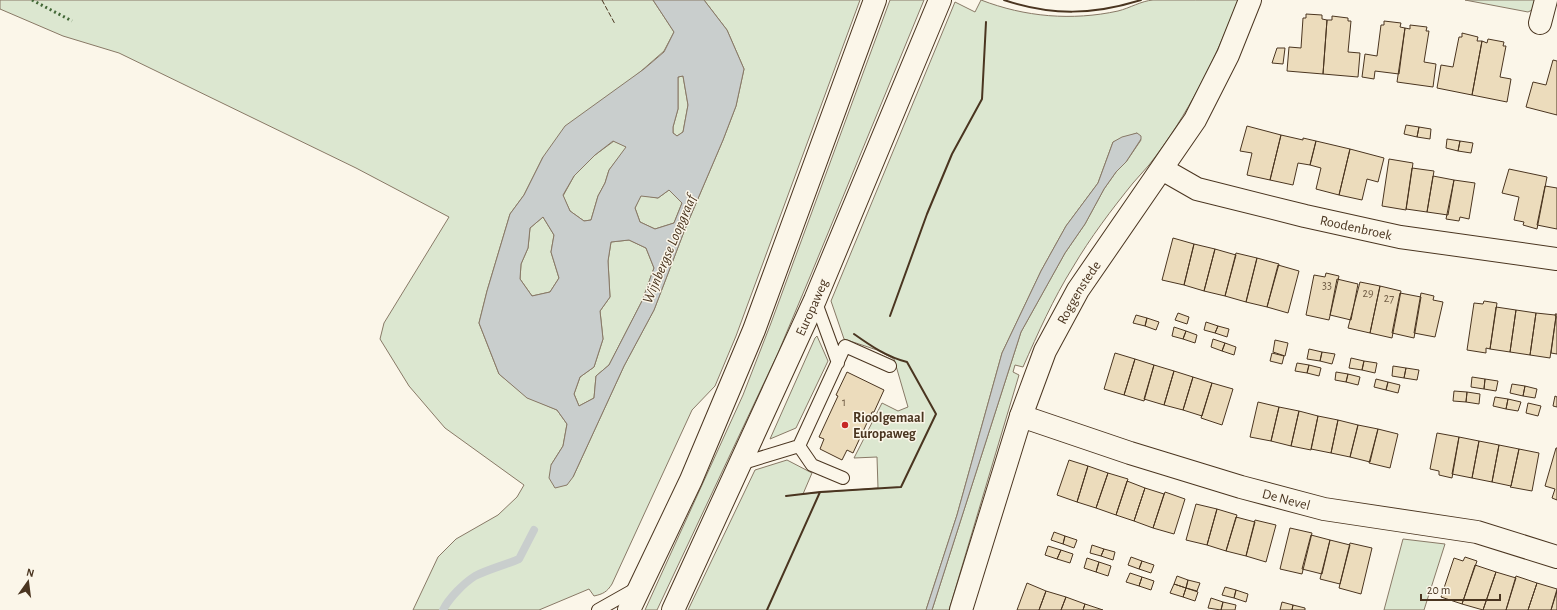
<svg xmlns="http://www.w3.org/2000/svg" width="1557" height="610" font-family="'Alegreya Sans',sans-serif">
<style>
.green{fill:#dce7d0;stroke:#887966}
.water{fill:#c9cecd;stroke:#887966;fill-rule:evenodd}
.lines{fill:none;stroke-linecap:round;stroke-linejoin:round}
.stream{stroke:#c9cecd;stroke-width:8}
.building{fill:#ecdcbc;stroke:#4a3520}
.service-casing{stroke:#4a3520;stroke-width:14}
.minor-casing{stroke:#4a3520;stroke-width:24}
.primary-casing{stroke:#4a3520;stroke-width:24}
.service{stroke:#fbf6e9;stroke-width:12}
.minor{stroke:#fbf6e9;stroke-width:22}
.primary{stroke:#fbf6e9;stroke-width:22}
.hedge{stroke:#436837;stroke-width:3;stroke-dasharray:2 3;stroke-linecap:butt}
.fence{stroke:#4a3520;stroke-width:1;stroke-dasharray:5 2;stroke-linecap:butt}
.wall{stroke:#4a3520;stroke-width:2}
.poi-dot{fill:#c62828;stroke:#fbf6e9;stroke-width:1.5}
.labels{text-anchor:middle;stroke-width:3;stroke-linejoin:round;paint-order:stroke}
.number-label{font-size:12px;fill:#725f47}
.street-label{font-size:14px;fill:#4a3520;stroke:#fbf6e9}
.poi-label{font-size:14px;font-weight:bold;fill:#4a3520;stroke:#fbf6e9;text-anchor:start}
.water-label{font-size:15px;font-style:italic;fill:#4a3520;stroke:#fbf6e9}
</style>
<rect width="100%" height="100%" fill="#fbf6e9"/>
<path class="green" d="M 0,0 L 653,0 L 674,32 L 664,51 L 543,157 L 524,195 L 510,214 L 487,291 L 479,323 L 499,374 L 527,397 L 557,410 L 567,424 L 563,446 L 551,465 L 573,477 L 624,366 L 654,310 L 685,229 L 723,140 L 736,106 L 744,69 L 727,30 L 704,0 L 860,0 L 736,336 L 715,386 L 692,410 L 612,584 C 607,592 603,594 594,596 L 589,589 L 539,610 L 413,610 L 438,557 L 456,539 L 498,515 L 517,497 L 524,485 L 445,428 L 409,386 L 380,339 L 384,323 L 449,217 L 356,168 L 119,53 L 63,36 L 0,9 Z
M 890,0 L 924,0 L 812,272 L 778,353 L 657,610 L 645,610 L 743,395 L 771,323 Z
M 981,0 C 1025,17 1072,21 1118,11 C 1130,8 1141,1 1153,0 C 1181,0 1210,0 1238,0 C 1216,59 1188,115 1149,165 C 1144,171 1138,177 1133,183 C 1112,209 1090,238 1073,267 C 1053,299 1038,333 1023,367 L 1015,365 L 1013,372 L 1019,375 L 949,610 L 932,610 L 1021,332 L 1065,253 L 1085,224 L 1104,189 L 1116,172 L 1126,162 L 1141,140 L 1137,133 L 1113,142 L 1098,183 L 1066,226 L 1041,271 L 1002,353 L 957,515 L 926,610 L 688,610 L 755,470 L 787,460 L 812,473 L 803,494 L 878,488 L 877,457 L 854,458 L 882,403 L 898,411 L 908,407 L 894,359 L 877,350 L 844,339 L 831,301 L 955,2 L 975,12 Z
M 1465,0 L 1538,0 L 1536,8 L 1528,12 Z
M 683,76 L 688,105 L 683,132 L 677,136 L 673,133 L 673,127 L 678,109 L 678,77 Z
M 614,141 L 627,147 L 609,170 L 605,183 L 598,196 L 591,220 L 584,221 L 570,211 L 563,196 L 574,176 L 595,155 Z
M 669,190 L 682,203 L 674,223 L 655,229 L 640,222 L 635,208 L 641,195 L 658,198 Z
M 543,217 L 554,235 L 551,252 L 559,278 L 550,292 L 532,296 L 520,279 L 521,264 L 528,248 L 530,228 Z
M 629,240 L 646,248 L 654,268 L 642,301 L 609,365 L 596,376 L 594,398 L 579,406 L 574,394 L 580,377 L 594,367 L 603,339 L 600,311 L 610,297 L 608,261 L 611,242 Z
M 817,336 L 828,361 L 796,428 L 770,439 L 815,338 Z
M 1403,539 L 1445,544 L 1424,610 L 1384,610 Z"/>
<path class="water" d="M 653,0 L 704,0 L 727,30 L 744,69 L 736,106 L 723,140 L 685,229 L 654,310 L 624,366 L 573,477 L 567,485 L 555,488 L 549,478 L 551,465 L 563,446 L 567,424 L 557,410 L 527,398 L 499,374 L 479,323 L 487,291 L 510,214 L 524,195 L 543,157 L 565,126 L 644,69 L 664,52 L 674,32 ZM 683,76 L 688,105 L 683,132 L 677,136 L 673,133 L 673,127 L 678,109 L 678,77 ZM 613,141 L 626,147 L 609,170 L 605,183 L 598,196 L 591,220 L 584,221 L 570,211 L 563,195 L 574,176 L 595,155 ZM 669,190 L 682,203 L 674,223 L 655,229 L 640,222 L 635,208 L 641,196 L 658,198 ZM 543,217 L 554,235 L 551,252 L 559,278 L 550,292 L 532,296 L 520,279 L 521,264 L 528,248 L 530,228 ZM 629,240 L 646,248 L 654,268 L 642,301 L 609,365 L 596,376 L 594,398 L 579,406 L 574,394 L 580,377 L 594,367 L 603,339 L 600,311 L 610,297 L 608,261 L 611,242 Z
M 1137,133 L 1141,136 L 1141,139 L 1126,162 L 1116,172 L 1104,189 L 1085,224 L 1065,253 L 1021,332 L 932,610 L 926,610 L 957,515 L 1002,353 L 1041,271 L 1066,226 L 1098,183 L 1113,142 L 1122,137 Z"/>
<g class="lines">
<path class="stream" d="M 443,610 C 449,598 464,583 475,576 C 489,569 505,565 519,559 L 534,530"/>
</g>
<path class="building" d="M 1306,14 L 1322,15 L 1322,19 L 1327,20 L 1323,74 L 1287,71 L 1289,47 L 1301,48 L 1303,18 L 1306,18 Z
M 1332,16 L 1348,18 L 1348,21 L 1351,21 L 1348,52 L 1360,53 L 1358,77 L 1323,74 L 1327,20 L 1332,20 Z
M 1384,21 L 1401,23 L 1400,27 L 1405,28 L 1399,74 L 1375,71 L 1374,79 L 1362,77 L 1365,54 L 1377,56 L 1381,25 L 1384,25 Z
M 1410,25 L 1427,27 L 1426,31 L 1429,31 L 1424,62 L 1436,64 L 1433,87 L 1397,82 L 1405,28 L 1410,29 Z
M 1462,33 L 1478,37 L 1477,41 L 1482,41 L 1472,95 L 1437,88 L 1441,65 L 1453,67 L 1459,37 L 1462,37 Z
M 1488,39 L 1504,42 L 1503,46 L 1506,46 L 1500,77 L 1511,79 L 1507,102 L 1472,95 L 1482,41 L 1487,43 Z
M 1277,48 L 1285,48 L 1283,64 L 1272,63 Z
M 1553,60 L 1557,61 L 1557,115 L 1526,107 L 1533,82 L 1546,85 Z
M 1406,125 L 1419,127 L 1417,137 L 1404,134 Z
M 1247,126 L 1281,135 L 1270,180 L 1247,175 L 1252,153 L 1240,151 Z
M 1419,127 L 1431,129 L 1430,139 L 1417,137 Z
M 1281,135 L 1303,140 L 1303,138 L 1316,141 L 1310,165 L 1298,163 L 1293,185 L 1270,180 Z
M 1447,139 L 1460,141 L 1458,151 L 1446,148 Z
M 1316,141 L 1350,149 L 1339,195 L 1316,189 L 1321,168 L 1310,165 Z
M 1460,141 L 1473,143 L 1471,153 L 1458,151 Z
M 1350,149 L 1384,158 L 1378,182 L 1367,179 L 1362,200 L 1339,195 Z
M 1389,159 L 1413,163 L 1406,210 L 1382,206 Z
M 1412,168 L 1434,171 L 1427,212 L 1406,209 Z
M 1509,169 L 1547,177 L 1537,229 L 1523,225 L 1524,222 L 1514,220 L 1519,197 L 1502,193 Z
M 1433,176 L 1454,180 L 1448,215 L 1427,212 Z
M 1454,180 L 1475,183 L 1469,219 L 1460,217 L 1459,221 L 1446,219 Z
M 1545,186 L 1557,188 L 1557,229 L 1537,225 Z
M 1173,238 L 1194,244 L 1184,285 L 1162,280 Z
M 1194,244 L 1215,249 L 1204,291 L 1184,285 Z
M 1215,249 L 1236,255 L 1225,296 L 1204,291 Z
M 1236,253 L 1257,258 L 1246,302 L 1225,296 Z
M 1257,258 L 1279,264 L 1267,307 L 1246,302 Z
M 1278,265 L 1299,271 L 1288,313 L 1267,307 Z
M 1326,273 L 1339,276 L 1329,320 L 1306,315 L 1314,275 L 1325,277 Z
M 1337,279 L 1358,284 L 1351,320 L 1330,315 Z
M 1360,282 L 1380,286 L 1370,333 L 1348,328 Z
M 1380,286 L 1401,291 L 1392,338 L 1370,333 Z
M 1400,293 L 1421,297 L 1414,338 L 1392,333 Z
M 1421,293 L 1434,296 L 1433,300 L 1443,302 L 1435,337 L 1414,333 Z
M 1484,301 L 1497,303 L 1490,349 L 1486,348 L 1486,353 L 1467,350 L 1474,303 L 1483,304 Z
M 1496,307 L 1516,310 L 1510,352 L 1490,349 Z
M 1516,310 L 1536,313 L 1530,355 L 1510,352 Z
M 1178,313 L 1189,317 L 1187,324 L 1175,320 Z
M 1536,313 L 1555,315 L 1556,317 L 1550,358 L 1530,355 Z
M 1555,314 L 1557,314 L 1557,354 L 1551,353 L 1556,316 Z
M 1136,315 L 1147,318 L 1145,326 L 1133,323 Z
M 1147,318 L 1159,322 L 1156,330 L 1145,326 Z
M 1206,322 L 1218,326 L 1215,333 L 1204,330 Z
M 1218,326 L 1229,329 L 1227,337 L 1215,333 Z
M 1174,327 L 1186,331 L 1183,339 L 1172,336 Z
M 1186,331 L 1197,335 L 1195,343 L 1183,339 Z
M 1213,339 L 1225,343 L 1222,351 L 1211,347 Z
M 1275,340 L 1288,343 L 1285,356 L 1273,352 Z
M 1225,343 L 1236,347 L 1234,355 L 1222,351 Z
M 1309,349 L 1322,352 L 1320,361 L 1307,359 Z
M 1322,352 L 1335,354 L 1332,364 L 1320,361 Z
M 1115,353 L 1135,359 L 1124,395 L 1104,389 Z
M 1272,353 L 1284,356 L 1282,364 L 1270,361 Z
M 1351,358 L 1364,361 L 1362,370 L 1349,368 Z
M 1135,359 L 1154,365 L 1144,401 L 1124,395 Z
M 1364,361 L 1377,363 L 1375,373 L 1362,370 Z
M 1297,363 L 1309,365 L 1307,373 L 1295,371 Z
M 1154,365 L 1174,371 L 1164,405 L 1144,399 Z
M 1309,365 L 1321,368 L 1319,376 L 1307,373 Z
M 1393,366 L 1406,368 L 1404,378 L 1392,376 Z
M 1406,368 L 1419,370 L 1417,380 L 1404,378 Z
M 1174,371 L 1193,377 L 1183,410 L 1164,405 Z
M 847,372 L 884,390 L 874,412 L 872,412 L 853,453 L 847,450 L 842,460 L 820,449 L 824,439 L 819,437 L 838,396 L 836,395 Z
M 1336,372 L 1348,374 L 1346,382 L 1335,380 Z
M 1348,374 L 1360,377 L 1358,385 L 1346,382 Z
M 1193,377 L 1212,383 L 1202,416 L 1183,410 Z
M 1472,377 L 1485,379 L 1484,389 L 1471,387 Z
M 1376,379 L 1388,382 L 1386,390 L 1374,387 Z
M 1485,379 L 1498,381 L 1496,391 L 1484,389 Z
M 1388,382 L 1400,385 L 1398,393 L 1386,390 Z
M 1212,383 L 1233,389 L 1222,425 L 1201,418 Z
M 1512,384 L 1525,386 L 1523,396 L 1510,393 Z
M 1525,386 L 1537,389 L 1535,398 L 1523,396 Z
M 1454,391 L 1467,392 L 1466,402 L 1453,401 Z
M 1467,392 L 1480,394 L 1479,404 L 1466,402 Z
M 1555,396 L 1557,397 L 1557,407 L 1553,406 Z
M 1495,397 L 1508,399 L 1506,409 L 1493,406 Z
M 1508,399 L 1521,402 L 1518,411 L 1506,409 Z
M 1258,402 L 1279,407 L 1271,441 L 1250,437 Z
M 1528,403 L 1541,406 L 1538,416 L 1526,413 Z
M 1279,407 L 1299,411 L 1291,446 L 1271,441 Z
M 1299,411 L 1318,416 L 1311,450 L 1291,446 Z
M 1318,416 L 1338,420 L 1331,453 L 1311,449 Z
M 1338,420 L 1358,425 L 1350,457 L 1331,453 Z
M 1358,425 L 1378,429 L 1370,462 L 1350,457 Z
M 1378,429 L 1398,434 L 1390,468 L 1369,463 Z
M 1437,433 L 1459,437 L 1452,478 L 1439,475 L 1439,471 L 1430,469 Z
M 1459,437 L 1479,441 L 1472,478 L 1452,474 Z
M 1479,441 L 1499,445 L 1492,482 L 1472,478 Z
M 1499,445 L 1519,449 L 1511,486 L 1492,482 Z
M 1556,448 L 1557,448 L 1557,500 L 1552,498 L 1555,489 L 1545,486 Z
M 1519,449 L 1539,453 L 1532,491 L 1510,487 L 1511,486 Z
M 1069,460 L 1088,466 L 1077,502 L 1057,495 Z
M 1088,466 L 1108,473 L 1096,508 L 1077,502 Z
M 1108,473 L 1128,479 L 1116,515 L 1096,508 Z
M 1127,481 L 1145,488 L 1134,521 L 1116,515 Z
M 1145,488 L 1164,494 L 1153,528 L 1134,521 Z
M 1165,492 L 1185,499 L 1174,534 L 1153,528 Z
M 1196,504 L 1217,509 L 1207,545 L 1186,540 Z
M 1217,509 L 1237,515 L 1226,551 L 1207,545 Z
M 1236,517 L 1255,522 L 1246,556 L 1226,551 Z
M 1255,520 L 1276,525 L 1266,562 L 1246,556 Z
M 1290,528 L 1312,533 L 1302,574 L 1280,569 Z
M 1054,532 L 1065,536 L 1063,544 L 1051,540 Z
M 1311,535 L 1330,540 L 1322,574 L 1302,569 Z
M 1065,536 L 1077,540 L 1074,548 L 1063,544 Z
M 1330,540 L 1350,545 L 1340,584 L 1320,579 Z
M 1350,543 L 1372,548 L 1361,594 L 1339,588 Z
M 1092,545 L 1104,549 L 1101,556 L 1090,553 Z
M 1048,546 L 1061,550 L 1057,559 L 1045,555 Z
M 1104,549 L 1115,552 L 1113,560 L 1101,556 Z
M 1061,550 L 1073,554 L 1070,563 L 1057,559 Z
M 1131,557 L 1142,561 L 1139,569 L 1128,565 Z
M 1465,557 L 1477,561 L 1462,604 L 1441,597 L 1454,558 L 1463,561 Z
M 1087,558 L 1099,562 L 1096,572 L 1084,568 Z
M 1142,561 L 1154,565 L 1151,573 L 1139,569 Z
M 1099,562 L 1111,566 L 1108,576 L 1096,572 Z
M 1475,565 L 1496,572 L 1483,610 L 1462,604 Z
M 1496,572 L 1516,578 L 1506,610 L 1483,610 Z
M 1130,573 L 1142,577 L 1139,586 L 1126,582 Z
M 1177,576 L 1188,580 L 1186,588 L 1174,584 Z
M 1516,576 L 1537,583 L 1528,610 L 1506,610 Z
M 1142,577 L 1154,581 L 1151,590 L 1139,586 Z
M 1188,580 L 1200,583 L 1197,591 L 1186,588 Z
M 1027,583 L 1046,591 L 1039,610 L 1017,610 Z
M 1537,583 L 1557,589 L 1551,610 L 1528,610 Z
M 1174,584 L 1186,588 L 1183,597 L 1170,593 Z
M 1225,587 L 1236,590 L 1234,598 L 1222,595 Z
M 1186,588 L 1198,592 L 1195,601 L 1183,597 Z
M 1236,590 L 1248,594 L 1246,602 L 1234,598 Z
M 1046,591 L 1066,597 L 1061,610 L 1039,610 Z
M 1557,591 L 1557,610 L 1551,610 Z
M 1066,597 L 1085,604 L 1083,610 L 1061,610 Z
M 1211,598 L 1223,602 L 1221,610 L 1208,608 Z
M 1223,602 L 1236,605 L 1235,610 L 1221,610 Z
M 1282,602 L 1293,605 L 1292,610 L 1280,610 Z
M 1085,604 L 1103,610 L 1083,610 Z
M 1293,605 L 1305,608 L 1305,610 L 1292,610 Z"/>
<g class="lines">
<defs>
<path id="service" d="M 815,300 L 838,363
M 799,446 L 812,465 L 843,478
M 740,464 L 799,446 L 845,346 L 890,366
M 598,610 L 637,588"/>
<g id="minor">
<path d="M 1540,23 L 1546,0"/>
<path id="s1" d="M 1162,169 L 1197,189 L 1305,216 L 1400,237 L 1557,259"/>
<path id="s2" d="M 1021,416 L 1130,453 L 1241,487 L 1324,509 L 1477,532 L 1557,557"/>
<path id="s3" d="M 961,610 L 1021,416 L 1045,351 L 1078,290 L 1195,120 L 1228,55 L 1250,0"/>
</g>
<g id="primary">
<path d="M 629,610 L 691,480 L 754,330 L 875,0"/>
<path id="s4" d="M 673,610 L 815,300 L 940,0"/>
</g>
</defs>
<use href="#service" class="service-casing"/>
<use href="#minor" class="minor-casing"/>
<use href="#primary" class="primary-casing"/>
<use href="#service" class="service"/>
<use href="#minor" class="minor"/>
<use href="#primary" class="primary"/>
<path class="hedge" d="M 32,0 L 72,21"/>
<path class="fence" d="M 602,0 L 615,24"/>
<path class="wall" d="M 1004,0 C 1052,16 1093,15 1141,0
M 890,316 L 927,214 L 952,154 L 982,99 L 986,22
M 786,496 L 820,492 L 901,487 L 936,414 L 907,362 C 887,357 871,346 854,334
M 767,610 L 820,492"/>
</g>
<circle class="poi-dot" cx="845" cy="425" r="4"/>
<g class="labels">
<g class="number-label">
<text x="1327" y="289">33</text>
<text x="1368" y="297">29</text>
<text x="1389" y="302">27</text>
<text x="844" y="406">1</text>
</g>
<g class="street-label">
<text dy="5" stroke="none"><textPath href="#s1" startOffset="204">Roodenbroek</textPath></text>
<text dy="5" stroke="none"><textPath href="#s3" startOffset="340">Roggenstede</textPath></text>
<text dy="5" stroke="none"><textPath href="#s4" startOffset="333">Europaweg</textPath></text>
<text dy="5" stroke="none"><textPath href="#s2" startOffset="278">De Nevel</textPath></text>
</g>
<g class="poi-label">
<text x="853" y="422">Rioolgemaal<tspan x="853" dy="16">Europaweg</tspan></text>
</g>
<g class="water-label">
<text transform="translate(669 249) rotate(-67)" y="5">Wijnbergse Loopgraaf</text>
</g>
</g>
<g transform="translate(28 582) rotate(14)" stroke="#fbf6e9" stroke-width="3" paint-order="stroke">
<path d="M0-3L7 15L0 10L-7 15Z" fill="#4a3520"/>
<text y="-6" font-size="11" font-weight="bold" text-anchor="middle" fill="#4a3520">N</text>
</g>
<path d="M1421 594v6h79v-6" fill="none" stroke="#4a3520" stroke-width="2"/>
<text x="1427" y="594" font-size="12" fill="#4a3520" stroke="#fbf6e9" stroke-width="3" paint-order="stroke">20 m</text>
</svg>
